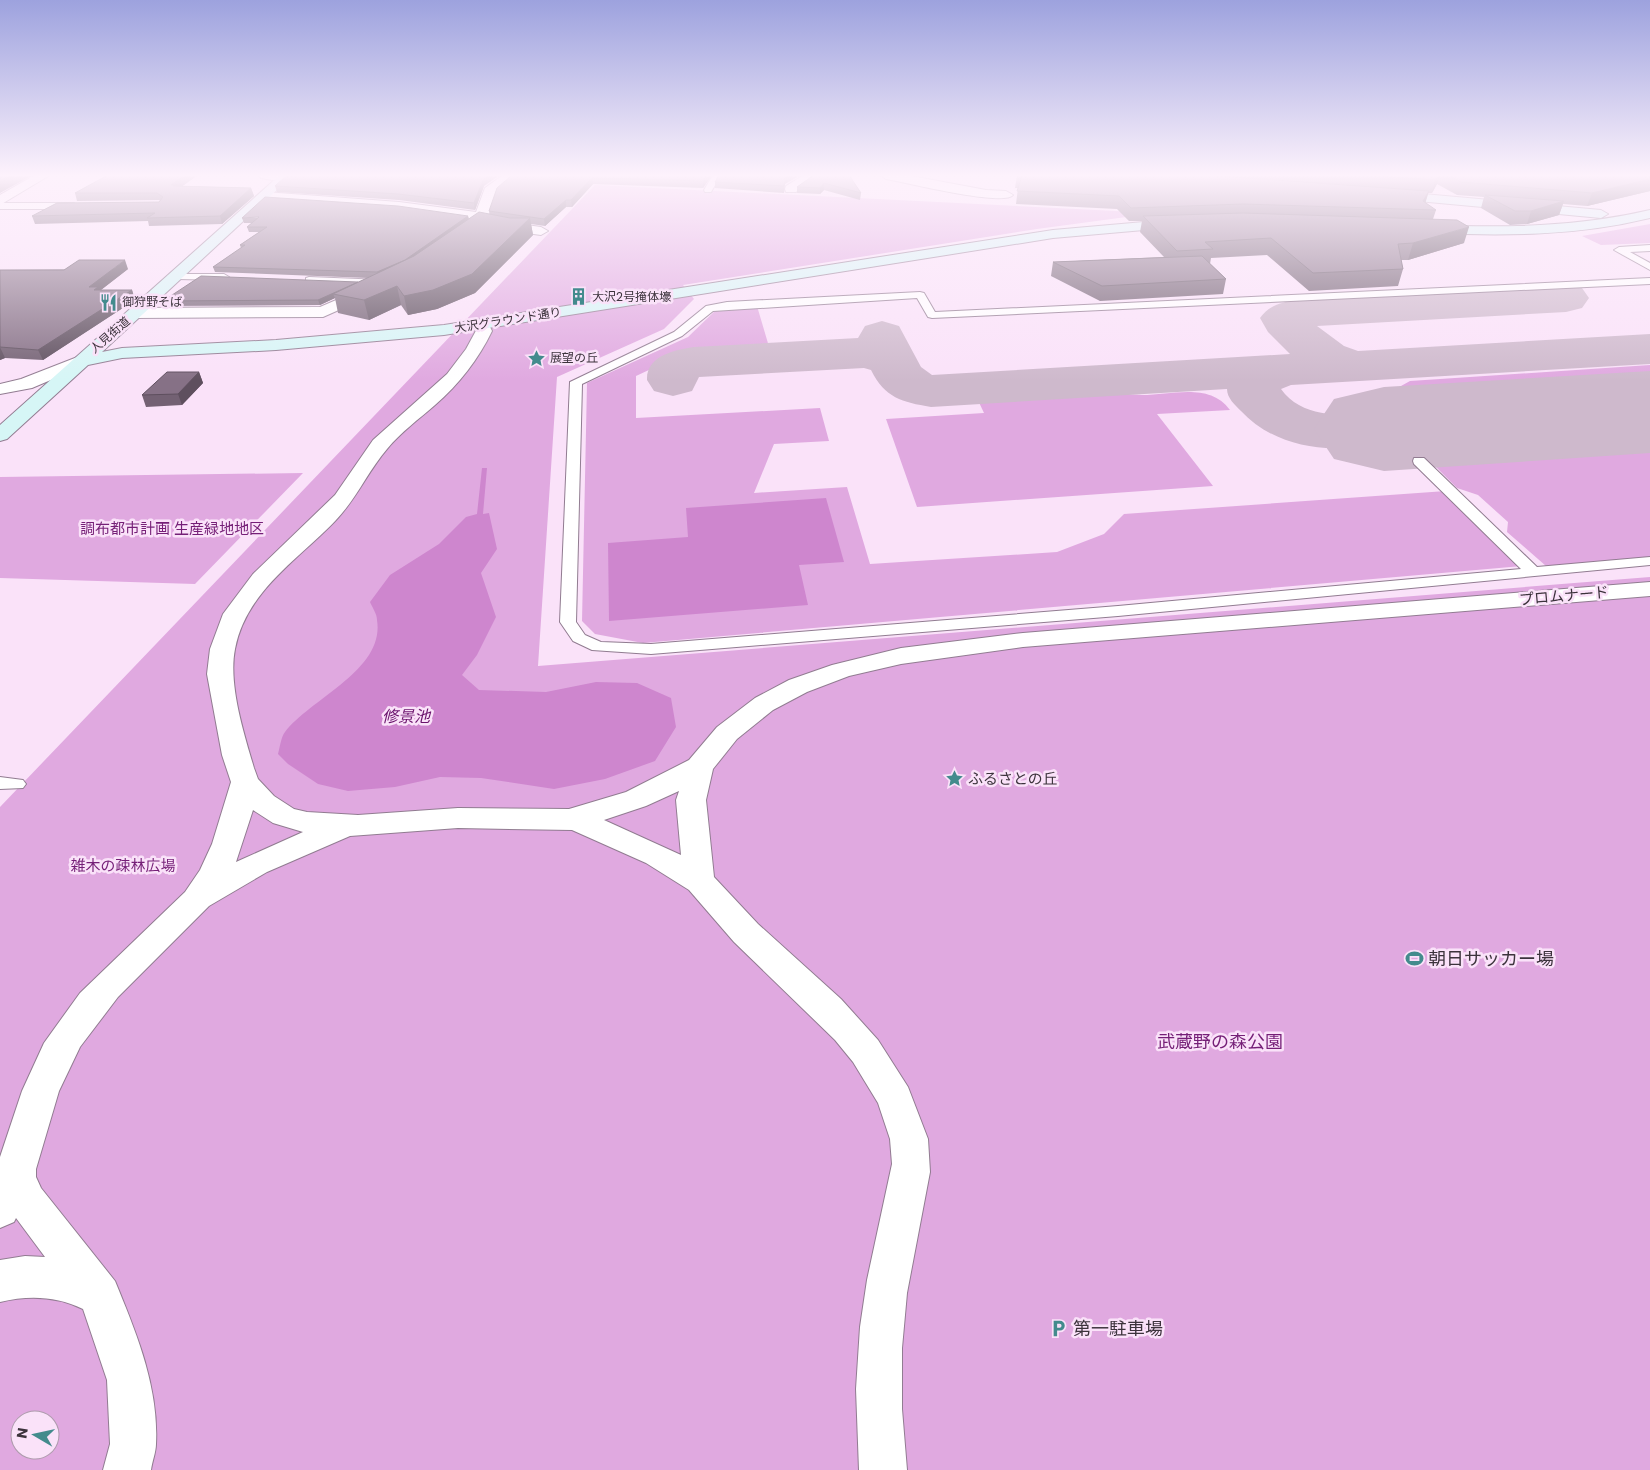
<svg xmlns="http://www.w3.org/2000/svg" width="1650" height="1470" font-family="Poppins,'Noto Sans JP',sans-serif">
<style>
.green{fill:#e0a9e0;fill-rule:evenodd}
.water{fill:#ce86ce}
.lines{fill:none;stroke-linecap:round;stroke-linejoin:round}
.taxiway{fill:#ceb9cc;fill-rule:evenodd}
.runway{fill:#ceb9cc;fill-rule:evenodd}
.lane-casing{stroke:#917c91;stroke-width:2}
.street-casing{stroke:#917c91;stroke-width:2}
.secondary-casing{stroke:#917c91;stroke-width:2}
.lane{fill:#fff;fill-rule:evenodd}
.street{fill:#fff;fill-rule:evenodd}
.secondary{fill:#d6f6f6;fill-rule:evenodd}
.wall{fill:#736173}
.shaded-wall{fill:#5e4f5e}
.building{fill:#867186;stroke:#5e4f5e}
.labels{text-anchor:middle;stroke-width:5;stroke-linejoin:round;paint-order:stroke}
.far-poi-label{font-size:12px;fill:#3c333c;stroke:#fae2f9;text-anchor:start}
.far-street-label{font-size:12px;fill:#3c333c;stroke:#fae2f9}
.park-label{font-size:15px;fill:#751f77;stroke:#fae2f9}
.street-label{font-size:15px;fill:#3c333c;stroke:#fae2f9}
.poi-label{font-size:15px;fill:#3c333c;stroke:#fae2f9;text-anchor:start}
.water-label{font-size:16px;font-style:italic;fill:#6a126c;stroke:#fae2f9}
.near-poi-label{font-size:18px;fill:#3c333c;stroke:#fae2f9;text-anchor:start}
.near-park-label{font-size:18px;fill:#751f77;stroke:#fae2f9}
</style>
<rect width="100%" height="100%" fill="#fae2f9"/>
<path class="green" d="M 595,185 L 1156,213 L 1037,229 L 683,285 L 694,299 L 664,329 L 557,377 L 538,666 L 1650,577 L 1650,1470 L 0,1470 L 0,807 ZM 20,1420 L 50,1420 L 50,1450 L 20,1450 Z
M 1650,224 L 1650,243 L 1601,245 L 1582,236 Z
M 757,306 L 770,350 L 683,354 L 636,376 L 636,418 L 820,408 L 829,441 L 774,444 L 754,493 L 847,487 L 870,564 L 1057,552 L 1104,534 L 1124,514 L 1446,491 L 1522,566 L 643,643 L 595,634 L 582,621 L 587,383 L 688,337 L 717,309 Z
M 1650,365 L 1650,386 L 1426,400 L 1409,396 L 1401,386 L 1410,381 Z
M 1103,391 C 1116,392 1129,395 1142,395 C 1172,395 1210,382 1230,410 L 1157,414 L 1213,486 L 917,507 L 886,419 L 984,413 L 976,396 Z
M 1650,443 L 1650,557 L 1546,566 L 1507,532 L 1508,522 L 1478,495 L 1457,488 L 1428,459 Z
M 303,473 L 195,584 L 0,578 L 0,477 Z"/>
<path class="water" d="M 482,468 L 487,468 L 483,514 L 489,513 L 497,549 L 481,573 L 496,617 L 477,655 L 462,675 L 479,690 L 546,692 L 596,682 L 637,683 L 671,698 L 676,727 L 655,761 L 605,779 L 554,789 L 481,778 L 440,777 L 395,787 L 348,791 L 318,784 L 288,764 L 278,754 C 280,747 281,737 285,732 C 311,698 385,670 377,620 C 377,614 372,607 370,602 L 390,575 L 439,544 L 466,517 L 477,514 Z
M 826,498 L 844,562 L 799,565 L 808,605 L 609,621 L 608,543 L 688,537 L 686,508 Z"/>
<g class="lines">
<path class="taxiway" d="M 1566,284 L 1582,288 L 1589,298 L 1582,308 L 1566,312 L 1317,326 L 1344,346 L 1358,351 L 1650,334 L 1650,364 L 1291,385 L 1281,389 C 1301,418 1339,413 1369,420 L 1377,432 L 1369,444 C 1326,455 1272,445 1241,411 C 1235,405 1227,398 1227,389 L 931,407 C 902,402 885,398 871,370 L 864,368 L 699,377 L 692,391 L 673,396 L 654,391 L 647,380 C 646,355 676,350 694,347 L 858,338 L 865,326 L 882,321 L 899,326 L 921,367 L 932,375 L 1290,354 L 1268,332 L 1260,318 C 1270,304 1282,303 1298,299 Z"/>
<path class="runway" d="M 1650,371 L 1650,453 L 1384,471 L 1334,459 L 1314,429 L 1334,399 L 1384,387 Z"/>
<defs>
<path id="lane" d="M 713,175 L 721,175 L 711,192 L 705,192 L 704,190 Z
M 0,203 L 74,203 L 78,206 L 74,209 L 0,209 Z
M 1650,245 L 1650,251 L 1630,252 L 1650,263 L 1650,270 L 1614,250 L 1619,247 Z
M 174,274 L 224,274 L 229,277 L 224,280 L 177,279 L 174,278 Z
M 309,277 L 383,280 L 388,283 L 383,286 L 306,282 L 306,278 Z
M 1650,278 L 1650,284 L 932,318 L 928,317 L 917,298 L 713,311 L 682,336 L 582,384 L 576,622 L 585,635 L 601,642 L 651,644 L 1118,606 L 1521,569 L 1414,464 L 1413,461 L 1414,458 L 1424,458 L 1537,567 L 1650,557 L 1650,565 L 1118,616 L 651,654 L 592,650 L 573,641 L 560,622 L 570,382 L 674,332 L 706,306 L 727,302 L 920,292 L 924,293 L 935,312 Z
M 0,777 L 23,780 L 26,784 L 23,788 L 0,789 Z"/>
<path id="street" d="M 35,175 L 50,175 L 0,205 L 0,195 Z
M 259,175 L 310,175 L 308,178 L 284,182 L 261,178 Z
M 503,175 L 517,175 L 496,193 L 485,225 L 459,241 L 452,237 L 474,220 L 399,210 L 265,200 L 258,196 L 265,192 L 399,202 L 476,212 L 485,188 Z
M 804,175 L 819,175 L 796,192 L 786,192 L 785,189 L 786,186 Z
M 880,175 L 906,175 L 986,190 L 1006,191 L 1013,195 C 1003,207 905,182 886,179 Z
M 496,221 L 541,227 L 548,231 L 541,235 L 491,228 L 489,225 L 491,222 Z
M 371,285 L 379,290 L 377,293 L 323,317 L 135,318 L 127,313 L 135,308 L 320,307 Z
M 484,326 L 490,327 L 492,331 C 478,360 459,384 435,405 C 419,419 401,432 387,449 C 368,471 357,498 336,520 C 299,559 246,591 235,649 C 228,684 244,734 254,768 L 258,779 L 274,796 L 294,809 L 307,812 L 358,815 L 458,808 L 569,809 L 626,792 L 689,760 L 717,727 L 755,698 L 789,680 L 832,665 L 901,648 L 1023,633 L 1650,582 L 1650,596 L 1023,647 L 901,664 L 849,676 L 807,692 L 773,710 L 737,739 L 713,769 L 706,800 L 714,877 L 758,924 L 841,999 L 878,1040 L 908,1087 L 928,1139 L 930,1172 L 907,1293 L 902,1348 L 902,1409 L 907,1470 L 859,1470 L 856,1389 L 860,1327 L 867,1280 L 892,1164 L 890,1139 L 878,1103 L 853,1062 L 835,1040 L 734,942 L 689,890 L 646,863 L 572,830 L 458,828 L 350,836 L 267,872 L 209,906 L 118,997 L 80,1047 L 59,1091 L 36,1169 L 36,1177 L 41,1188 L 115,1281 C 136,1332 159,1387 156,1444 C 156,1452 152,1462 151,1470 L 103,1470 L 110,1444 L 107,1380 L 83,1309 C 56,1296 29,1295 0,1302 L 0,1260 L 25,1256 L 45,1257 L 16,1218 L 14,1222 L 0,1228 L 0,1157 L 22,1091 L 44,1043 L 80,993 L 185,892 L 200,870 L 212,844 L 231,782 L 222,755 L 207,674 L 210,649 L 223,614 L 253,574 L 335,495 L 373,440 L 447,374 L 466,349 L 478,327 ZM 679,791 L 676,800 L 681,855 L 604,820 L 646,806 ZM 253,810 L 273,823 L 303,832 L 236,862 Z
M 80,356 L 86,357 L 89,361 L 86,365 L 32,388 L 0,394 L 0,384 L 21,379 Z"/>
<path id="secondary" d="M 280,175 L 293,175 L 102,352 L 122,348 L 276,340 L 444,325 L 1053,230 L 1178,219 L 1185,223 L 1178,227 L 1053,238 L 444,335 L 276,350 L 122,358 L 88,365 L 7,439 L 0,441 L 0,425 Z
M 1390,191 L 1601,210 L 1608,214 L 1601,218 L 1385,198 L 1383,195 Z
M 1650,210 L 1650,218 C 1577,236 1505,236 1431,233 L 1424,229 L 1431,225 C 1505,228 1577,227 1650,210 Z"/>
</defs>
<use href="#lane" class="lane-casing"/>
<use href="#street" class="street-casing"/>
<use href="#secondary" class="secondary-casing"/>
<use href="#lane" class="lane"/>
<use href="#street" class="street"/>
<use href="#secondary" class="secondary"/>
</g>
<path class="wall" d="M 198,175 L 182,186 L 251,188 L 254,196 L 222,224 L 149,226 L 148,221 L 35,224 L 32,216 L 159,202 L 160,200 L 77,201 L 75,193 Z
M 512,175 L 712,175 L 703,188 L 593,184 L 572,207 L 566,207 L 545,226 L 531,224 L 533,235 L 475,293 L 437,309 L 408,315 L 401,305 L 369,320 L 338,313 L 335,298 L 320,305 L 165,306 L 163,301 L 358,282 L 368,278 L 215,272 L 213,267 L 241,248 L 240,245 L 259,232 L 249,232 L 247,227 L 252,223 L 244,223 L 242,218 L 468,216 L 469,219 L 490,214 L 489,211 Z
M 814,175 L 861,193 L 860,200 L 824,190 L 820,194 L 797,193 L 797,187 Z
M 1017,175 L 1650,175 L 1650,191 L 1587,206 L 1563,204 L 1559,215 L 1527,224 L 1510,225 L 1481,208 L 1484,197 L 1457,195 L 1437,184 L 1432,193 L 1428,193 L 1425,203 L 1436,210 L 1433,219 L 1464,243 L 1408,260 L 1401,260 L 1403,269 L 1398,286 L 1309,291 L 1267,255 L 1211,258 L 1210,264 L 1226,279 L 1223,294 L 1100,301 L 1051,276 L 1053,262 L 1164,257 L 1140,232 L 1142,221 L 1129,221 L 1117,209 L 1016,204 L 1018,188 L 1015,188 Z
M 715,182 L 785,184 L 784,193 L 715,188 Z
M 275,186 L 484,186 L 475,210 L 399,200 L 277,192 Z
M 128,269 L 101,290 L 132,290 L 135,300 L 43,360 L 5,358 L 0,360 L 0,270 Z
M 199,372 L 203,383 L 182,405 L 146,407 L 142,395 Z"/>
<path class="shaded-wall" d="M 11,175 L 33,175 L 0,193 L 0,181 Z
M 185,175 L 198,175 L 177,190 L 171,185 Z
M 490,175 L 500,175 L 484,186 L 475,210 L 474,203 L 483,180 Z
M 707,175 L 712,175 L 703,188 L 703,181 Z
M 790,175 L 801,175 L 785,184 L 784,193 L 785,178 Z
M 1439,175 L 1440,175 L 1437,184 L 1432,193 L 1435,180 Z
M 592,178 L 593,184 L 572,207 L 571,200 Z
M 1650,179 L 1650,191 L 1587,206 L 1592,193 Z
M 824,183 L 824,190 L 820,194 L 820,188 Z
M 251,188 L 254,196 L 222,224 L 220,216 Z
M 1429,191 L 1425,204 L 1423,201 Z
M 566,200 L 566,207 L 545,226 L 544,219 Z
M 1564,201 L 1559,215 L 1527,224 L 1531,211 Z
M 468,216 L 469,221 L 406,265 L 379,278 L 377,272 Z
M 530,218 L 533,235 L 475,293 L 437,309 L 408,315 L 404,296 Z
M 1469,227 L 1464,243 L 1408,260 L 1413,243 Z
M 125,260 L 128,269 L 93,296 L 89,287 Z
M 358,282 L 333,294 L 335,298 L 320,305 L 318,300 Z
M 397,286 L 401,305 L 369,320 L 364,300 Z
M 132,290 L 135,300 L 43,360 L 38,350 Z
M 0,347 L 5,358 L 0,360 Z
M 199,372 L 203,383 L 182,405 L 178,394 Z"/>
<path class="building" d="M 0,175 L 11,175 L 0,181 Z
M 108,175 L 185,175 L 171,185 L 175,185 L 173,186 L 251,188 L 220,216 L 147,218 L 155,213 L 32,216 L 57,203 L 159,202 L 163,197 L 157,193 L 75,193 Z
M 297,175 L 490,175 L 483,180 L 474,203 L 398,194 L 275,186 L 285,177 Z
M 512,175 L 707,175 L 703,181 L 592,178 L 571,200 L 566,200 L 544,219 L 489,211 L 497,188 Z
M 719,175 L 790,175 L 785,178 L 784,186 L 715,182 Z
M 814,175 L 849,175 L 861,193 L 824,183 L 820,188 L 797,187 Z
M 1017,175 L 1205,175 L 1429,191 L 1423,201 L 1436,210 L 1243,204 L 1131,208 L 1119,196 L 1017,191 L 1022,176 Z
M 1362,175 L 1439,175 L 1435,180 Z
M 1448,175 L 1650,175 L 1650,179 L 1592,193 L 1461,182 Z
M 1485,195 L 1564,201 L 1531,211 L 1515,211 Z
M 265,197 L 398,206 L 468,216 L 405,260 L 377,272 L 213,267 L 245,245 L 240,245 L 267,227 L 247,227 L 259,217 L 242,218 Z
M 479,212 L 510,218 L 530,218 L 472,274 L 433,290 L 404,296 L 397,286 L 364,300 L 333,294 L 414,256 Z
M 1243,213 L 1457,220 L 1469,227 L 1413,243 L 1398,244 L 1403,269 L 1313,273 L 1271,238 L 1205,242 L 1213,249 L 1177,251 L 1143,216 Z
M 1202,256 L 1226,279 L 1102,286 L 1053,262 Z
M 79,260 L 125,260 L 89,287 L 98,287 L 94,290 L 132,290 L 38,350 L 0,347 L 0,270 L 64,270 Z
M 201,276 L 358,282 L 318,300 L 163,301 Z
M 167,372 L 199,372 L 178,394 L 142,395 Z"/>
<linearGradient id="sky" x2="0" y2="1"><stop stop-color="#9da2de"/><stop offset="0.46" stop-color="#fdf2fc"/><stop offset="1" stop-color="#fdf2fc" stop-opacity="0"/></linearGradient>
<rect width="1650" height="381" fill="url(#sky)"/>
<defs>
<symbol id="building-bare" viewBox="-9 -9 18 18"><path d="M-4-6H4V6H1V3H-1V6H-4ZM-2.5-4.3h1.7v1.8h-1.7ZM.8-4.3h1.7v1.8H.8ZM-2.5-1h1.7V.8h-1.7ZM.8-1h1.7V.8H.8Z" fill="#438b8d" stroke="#fae2f9" stroke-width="2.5" paint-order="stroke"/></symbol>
<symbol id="restaurant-bare" viewBox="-9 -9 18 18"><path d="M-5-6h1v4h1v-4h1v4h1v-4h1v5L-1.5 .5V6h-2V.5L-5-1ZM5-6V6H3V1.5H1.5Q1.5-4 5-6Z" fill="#438b8d" stroke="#fae2f9" stroke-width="2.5" paint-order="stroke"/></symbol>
<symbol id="sight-bare" viewBox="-9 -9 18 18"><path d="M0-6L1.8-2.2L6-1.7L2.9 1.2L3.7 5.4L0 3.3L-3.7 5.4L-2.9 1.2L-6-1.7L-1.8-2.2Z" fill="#438b8d" stroke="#fae2f9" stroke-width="2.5" paint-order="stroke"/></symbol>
<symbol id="stadium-bare" viewBox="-9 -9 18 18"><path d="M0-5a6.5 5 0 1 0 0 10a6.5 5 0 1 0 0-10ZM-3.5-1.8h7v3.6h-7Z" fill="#438b8d" stroke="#fae2f9" stroke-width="2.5" paint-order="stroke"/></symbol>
<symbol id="parking-bare" viewBox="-9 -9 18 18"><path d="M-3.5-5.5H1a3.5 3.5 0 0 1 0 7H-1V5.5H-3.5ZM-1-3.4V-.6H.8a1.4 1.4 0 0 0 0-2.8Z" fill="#438b8d" stroke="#fae2f9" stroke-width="2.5" paint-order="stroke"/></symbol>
</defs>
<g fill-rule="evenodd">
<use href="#building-bare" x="566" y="284" width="25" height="25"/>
<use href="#restaurant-bare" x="96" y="290" width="25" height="25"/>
<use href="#sight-bare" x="524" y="346" width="25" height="25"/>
<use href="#sight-bare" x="942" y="766" width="25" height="25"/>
<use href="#stadium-bare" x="1402" y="946" width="25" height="25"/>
<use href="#parking-bare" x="1046" y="1316" width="25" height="25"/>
</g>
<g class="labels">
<g class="far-poi-label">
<text x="592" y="301">大沢2号掩体壕</text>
<text x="122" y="306">御狩野そば</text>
<text x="550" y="362">展望の丘</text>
</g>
<g class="far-street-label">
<text transform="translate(508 320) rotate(-9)" y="4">大沢グラウンド通り</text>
<text transform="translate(110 335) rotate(-41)" y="4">人見街道</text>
</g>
<g class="park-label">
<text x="172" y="534">調布都市計画 生産緑地地区</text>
<text x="123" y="871">雑木の疎林広場</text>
</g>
<g class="street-label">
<text transform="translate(1564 596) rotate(-5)" y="5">プロムナード</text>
</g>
<g class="poi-label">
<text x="968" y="784">ふるさとの丘</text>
</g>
<g class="water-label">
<text x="406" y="722">修景池</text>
</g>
<g class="near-poi-label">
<text x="1428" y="965">朝日サッカー場</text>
<text x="1073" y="1335">第一駐車場</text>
</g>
<g class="near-park-label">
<text x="1220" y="1048">武蔵野の森公園</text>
</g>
</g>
<g transform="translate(35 1435) rotate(279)"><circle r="24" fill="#fae2f9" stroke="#ae9cad"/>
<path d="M0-4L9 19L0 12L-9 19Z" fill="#438b8d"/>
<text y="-8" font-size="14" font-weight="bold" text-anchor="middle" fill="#3c333c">N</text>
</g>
</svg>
